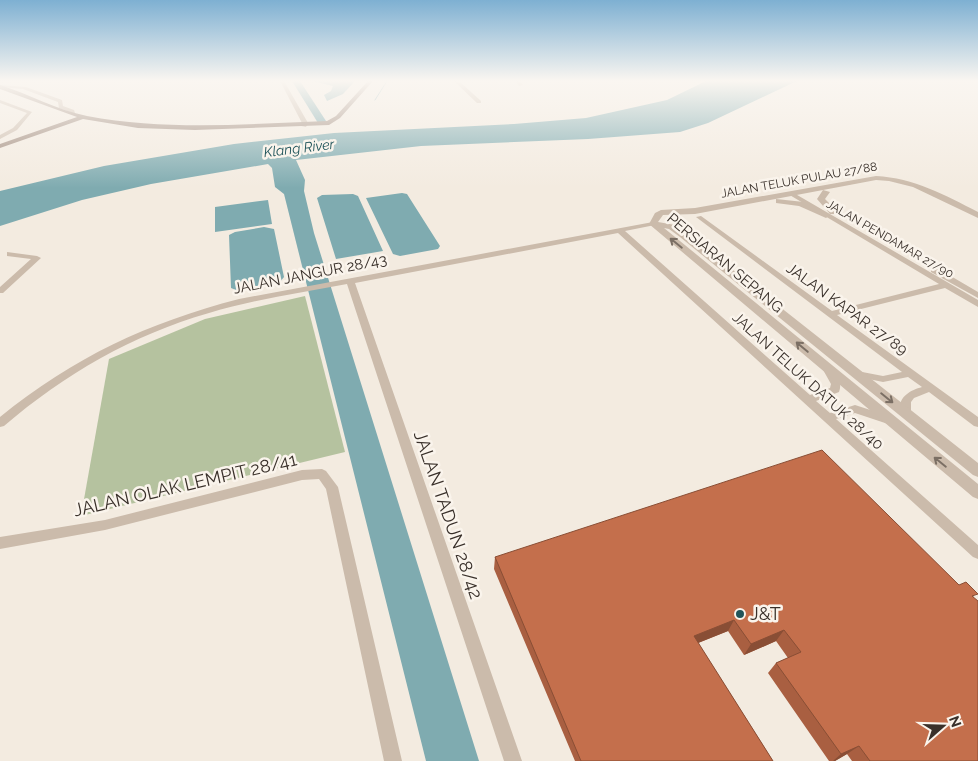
<svg xmlns="http://www.w3.org/2000/svg" width="978" height="761" font-family="Raleway,sans-serif">
<style>
.green{fill:#b5c29f}
.water{fill:#7fabb0}
.lines{fill:none;stroke-linecap:round;stroke-linejoin:round}
.stream{stroke:#7fabb0;stroke-width:1}
.river{fill:#7fabb0;fill-rule:evenodd}
.minor{fill:#cbbbab;fill-rule:evenodd}
.tertiary{fill:#cbbbab;fill-rule:evenodd}
.secondary{fill:#9f8a7c;fill-rule:evenodd}
.wall{fill:#a95f41}
.shaded-wall{fill:#894e35}
.building{fill:#c46f4c;stroke:#894e35}
.oneway{stroke:#7b6f64}
.poi-dot{fill:#20545a;stroke:#faf4ec;stroke-width:2}
.labels{text-anchor:middle;stroke-width:5;stroke-linejoin:round;paint-order:stroke}
.far-street-label{font-size:12px;fill:#39302a;stroke:#faf4ec}
.far-water-label{font-size:14px;font-style:italic;fill:#20545a;stroke:#faf4ec}
.street-label{font-size:15px;fill:#39302a;stroke:#faf4ec}
.near-street-label{font-size:18px;fill:#39302a;stroke:#faf4ec}
.near-poi-label{font-size:18px;fill:#39302a;stroke:#faf4ec;text-anchor:start}
</style>
<rect width="100%" height="100%" fill="#f3ebe0"/>
<path class="green" d="M 305,296 L 345,452 L 81,516 L 109,359 L 205,319 Z"/>
<path class="water" d="M 312,81 L 355,81 L 343,94 L 327,101 L 324,95 L 331,91 L 333,86 Z
M 706,81 L 797,81 L 708,123 L 680,132 L 588,139 L 421,146 L 296,160 L 305,180 L 304,191 L 314,233 L 479,761 L 426,761 L 284,194 L 275,187 L 272,168 L 268,164 L 151,184 L 82,200 L 0,226 L 0,191 L 104,166 L 234,144 L 334,133 L 514,124 L 586,118 L 667,100 Z
M 402,193 L 407,194 L 440,246 L 438,249 L 400,256 L 393,254 L 366,198 Z
M 353,194 L 358,196 L 383,251 L 336,259 L 317,198 L 322,195 Z
M 268,200 L 272,224 L 215,232 L 215,207 Z
M 264,227 L 274,229 L 284,277 L 280,282 L 236,290 L 231,288 L 229,235 L 235,232 Z"/>
<g class="lines">
<path class="stream" d="M 375,100 L 387,81"/>
<path class="river" d="M 292,81 L 300,81 L 326,121 L 324,123 L 318,123 Z"/>
<path class="minor" d="M 280,81 L 284,81 L 308,123 L 306,127 L 301,126 L 302,123 Z
M 454,81 L 459,81 L 481,101 L 481,103 L 477,103 Z
M 515,81 L 520,81 L 523,85 L 519,86 Z
M 0,85 L 26,87 L 62,100 L 63,106 L 74,110 L 75,113 L 71,114 L 70,112 L 59,108 L 58,102 L 23,89 L 0,87 Z
M 0,100 L 32,112 L 17,130 L 0,139 L 0,135 L 13,128 L 27,113 L 0,103 Z
M 788,192 L 792,192 L 978,300 L 978,307 L 945,288 L 837,315 L 978,417 L 978,427 L 974,426 L 929,392 L 914,398 L 911,402 L 911,413 L 910,416 L 902,416 C 895,399 908,391 922,387 L 908,377 L 883,382 L 854,376 L 852,374 L 857,371 L 883,376 L 902,372 L 696,217 L 701,216 L 832,311 L 939,284 L 788,194 Z
M 653,222 L 655,223 L 655,225 L 625,231 L 810,395 L 830,388 L 831,384 L 822,368 L 827,365 L 830,366 C 836,375 843,382 839,392 L 816,401 L 830,413 L 855,405 L 892,417 L 893,420 L 892,423 L 888,424 L 855,413 L 836,419 L 978,545 L 978,559 L 973,557 L 618,233 L 355,283 L 522,761 L 504,761 L 347,284 C 301,293 254,299 209,313 C 132,335 65,374 4,426 L 0,427 L 0,417 C 74,357 147,323 239,299 Z
M 7,252 L 37,256 L 41,258 L 3,293 L 0,293 L 0,287 L 31,259 L 7,256 Z
M 931,268 L 937,268 L 978,292 L 978,298 L 931,272 Z
M 322,469 L 326,471 L 338,487 L 402,761 L 384,761 L 326,489 L 319,479 L 302,480 L 105,530 L 0,549 L 0,537 L 105,520 L 302,470 Z"/>
<path class="tertiary" d="M 876,176 C 914,178 945,195 978,212 L 978,218 L 913,187 L 889,181 L 876,180 L 695,214 L 663,215 L 658,222 L 675,225 L 686,233 L 978,463 L 978,477 L 973,475 L 680,237 L 669,229 L 664,228 L 978,484 L 978,499 L 973,497 L 649,224 L 655,213 L 661,210 L 695,208 Z
M 823,190 L 830,192 L 825,199 L 836,210 L 836,214 L 830,214 L 817,199 Z
M 776,199 L 804,202 L 830,215 L 826,218 L 799,206 L 776,203 Z"/>
<path class="secondary" d="M 368,81 L 373,81 L 340,118 L 329,125 L 195,130 L 138,128 L 83,119 L 0,148 L 0,144 L 77,117 L 0,89 L 0,85 C 29,94 57,110 87,116 C 166,131 247,124 327,121 L 336,116 Z"/>
</g>
<path class="wall" d="M 495,557 L 959,585 L 974,597 L 978,761 L 852,761 L 847,754 L 835,761 L 829,761 L 768,673 L 776,663 L 788,658 L 776,641 L 744,655 L 728,631 L 698,643 L 773,761 L 575,761 L 494,569 Z"/>
<path class="shaded-wall" d="M 734,620 L 728,631 L 688,647 L 694,636 Z
M 784,630 L 776,641 L 744,655 L 751,644 Z
M 859,746 L 847,754 L 835,761 L 833,761 L 841,754 Z"/>
<path class="building" d="M 822,450 L 959,585 L 966,582 L 978,594 L 972,596 L 978,601 L 978,761 L 870,761 L 859,746 L 841,754 L 776,663 L 801,652 L 784,630 L 751,644 L 734,620 L 694,636 L 773,761 L 581,761 L 495,557 Z"/>
<defs><path id="oneway-shaft" d="M-6 0H5M1.5-3L5.5 0L1.5 3" fill="none" stroke-width="1.6" stroke-linecap="round" stroke-linejoin="round" transform="scale(1.25)"/></defs>
<g class="oneway">
<use href="#oneway-shaft" transform="translate(676 243) rotate(-141)"/>
<use href="#oneway-shaft" transform="translate(802 347) rotate(-140)"/>
<use href="#oneway-shaft" transform="translate(887 398) rotate(39)"/>
<use href="#oneway-shaft" transform="translate(940 462) rotate(-141)"/>
</g>
<linearGradient id="sky" x2="0" y2="1"><stop stop-color="#7eb0d2"/><stop offset="0.43" stop-color="#faf6f1"/><stop offset="1" stop-color="#faf6f1" stop-opacity="0"/></linearGradient>
<rect width="978" height="188" fill="url(#sky)"/>
<circle class="poi-dot" cx="740" cy="614" r="5"/>
<g class="labels">
<g class="far-street-label">
<text transform="translate(799 180) rotate(-10)" y="4">JALAN TELUK PULAU 27/88</text>
<text transform="translate(890 239) rotate(30)" y="4">JALAN PENDAMAR 27/90</text>
</g>
<g class="far-water-label">
<text transform="translate(299 148) rotate(-7)" y="5">Klang River</text>
</g>
<g class="street-label">
<text transform="translate(725 263) rotate(40)" y="5">PERSIARAN SEPANG</text>
<text transform="translate(310 274) rotate(-11)" y="5">JALAN JANGUR 28/43</text>
<text transform="translate(847 309) rotate(36)" y="5">JALAN KAPAR 27/89</text>
<text transform="translate(808 381) rotate(42)" y="5">JALAN TELUK DATUK 28/40</text>
</g>
<g class="near-street-label">
<text transform="translate(185 485) rotate(-13)" y="6">JALAN OLAK LEMPIT 28/41</text>
<text transform="translate(448 515) rotate(71)" y="6">JALAN TADUN 28/42</text>
</g>
<g class="near-poi-label">
<text x="750" y="620">J&amp;T</text>
</g>
</g>
<g transform="translate(943 726) rotate(70)" stroke="#faf4ec" stroke-width="4" paint-order="stroke">
<path d="M0-4L9 19L0 12L-9 19Z" fill="#39302a"/>
<text y="-8" font-size="14" font-weight="bold" text-anchor="middle" fill="#39302a">N</text>
</g>
</svg>
